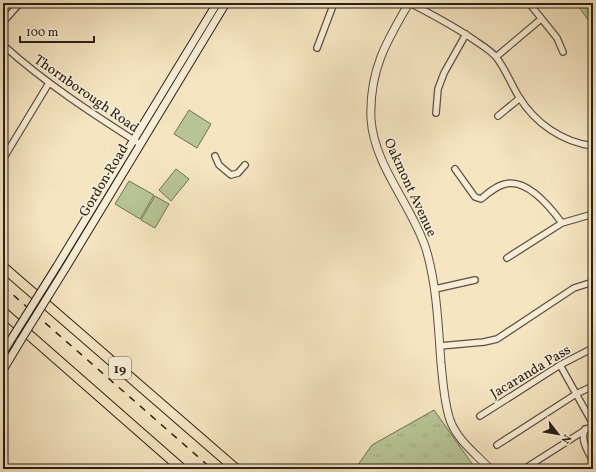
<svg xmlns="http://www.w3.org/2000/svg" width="596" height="472" font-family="Vollkorn,serif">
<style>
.green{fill:#b7c596;stroke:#707256}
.park{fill:url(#park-tufts);stroke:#707256}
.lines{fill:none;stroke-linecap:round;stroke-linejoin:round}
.minor-casing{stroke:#5c5142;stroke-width:8}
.tertiary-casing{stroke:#5c5142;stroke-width:9}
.secondary-casing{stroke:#292017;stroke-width:9}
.trunk-casing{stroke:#292017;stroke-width:11}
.minor{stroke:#f8eed7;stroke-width:5.5}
.tertiary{stroke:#f8eed7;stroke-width:7}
.secondary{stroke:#f8eed7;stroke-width:7}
.trunk{stroke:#f5e5c1;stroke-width:9}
.rail{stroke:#292017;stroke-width:1.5;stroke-dasharray:7 7;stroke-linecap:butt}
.secondary-bridge-casing{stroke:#292017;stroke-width:9;stroke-linecap:butt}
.secondary-bridge{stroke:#f8eed7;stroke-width:7}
.labels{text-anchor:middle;stroke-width:3.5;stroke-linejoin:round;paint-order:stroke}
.shield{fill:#f8eed7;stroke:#675e51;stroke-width:1}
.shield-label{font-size:13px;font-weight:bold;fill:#292017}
.street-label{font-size:14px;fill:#292017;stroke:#f8eed7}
</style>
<defs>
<pattern id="park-tufts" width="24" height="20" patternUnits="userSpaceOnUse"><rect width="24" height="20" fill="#b7c596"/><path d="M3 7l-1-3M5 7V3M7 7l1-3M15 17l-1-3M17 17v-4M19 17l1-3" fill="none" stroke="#9da981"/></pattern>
</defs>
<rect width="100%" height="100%" fill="#f5e5c1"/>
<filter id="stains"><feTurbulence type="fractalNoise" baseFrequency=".005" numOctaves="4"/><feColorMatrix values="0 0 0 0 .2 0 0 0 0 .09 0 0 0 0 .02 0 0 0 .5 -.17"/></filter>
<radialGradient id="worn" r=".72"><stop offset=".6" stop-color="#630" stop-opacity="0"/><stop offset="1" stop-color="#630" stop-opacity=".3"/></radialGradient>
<path class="green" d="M 576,3 L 593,3 L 593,24 L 591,24 Z
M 189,110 L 211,124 L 197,148 L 174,134 Z
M 176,169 L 189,179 L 171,201 L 159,190 Z
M 129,181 L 154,195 L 140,219 L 115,204 Z
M 155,196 L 169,204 L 155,228 L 141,220 Z"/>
<path class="park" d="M 434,410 L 473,465 L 478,469 L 355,469 L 372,445 Z"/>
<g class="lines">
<defs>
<path id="minor" d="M 410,3 C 433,15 456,27 477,42 C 483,46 491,51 496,57 C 505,68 511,84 519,97 C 535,123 562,142 593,146
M 529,3 L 557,38 L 563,52
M 3,22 L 20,3
M 3,45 C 45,83 93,114 140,144
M 317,48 L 334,3
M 496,57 L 541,19
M 436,113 L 438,89 L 444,73 L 466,34
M 498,116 L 520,98
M 215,156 L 219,165 L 231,175 L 238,173 L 245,165
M 3,159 L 49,83
M 455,169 L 475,197 L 481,199 C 488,193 496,186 505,184 C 527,178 551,208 562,223
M 507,258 L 562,223 L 593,214
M 435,289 L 475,280
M 440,346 L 484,342 L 497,339 L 574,288 L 593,282
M 560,365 L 593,424
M 480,416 L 560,365 L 593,348
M 585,429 C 580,441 588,451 593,461
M 497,445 L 576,394 L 593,386
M 524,469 L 593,425"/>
<path id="tertiary" d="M 409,3 C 386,42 369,71 371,119 C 374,166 412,205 426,249 C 437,286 438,325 441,363 C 443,382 444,402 450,420 C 457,440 476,454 490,469"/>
<path id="secondary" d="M 57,266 L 217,3
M 65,269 L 226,3
M 3,353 L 7,346
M 3,370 L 21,340"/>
<path id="trunk" d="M 3,267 L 236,469
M 3,312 L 182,469"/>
</defs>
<use href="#minor" class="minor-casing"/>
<use href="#tertiary" class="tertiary-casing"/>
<use href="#secondary" class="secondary-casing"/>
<use href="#trunk" class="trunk-casing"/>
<use href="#minor" class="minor"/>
<use href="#tertiary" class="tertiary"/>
<use href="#secondary" class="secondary"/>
<use href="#trunk" class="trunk"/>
<path class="rail" d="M 3,286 L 212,469"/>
<defs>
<path id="secondary-bridge" d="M 21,340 L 65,269
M 7,346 L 57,266"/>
</defs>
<use href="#secondary-bridge" class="secondary-bridge-casing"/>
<use href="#secondary-bridge" class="secondary-bridge"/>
</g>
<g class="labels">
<rect class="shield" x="109" y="357" width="22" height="22" rx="3"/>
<g class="shield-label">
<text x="120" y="373">19</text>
</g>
<g class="street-label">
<text transform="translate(87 93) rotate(35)" y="5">Thornborough Road</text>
<text transform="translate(103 180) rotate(-59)" y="5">Gordon Road</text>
<text transform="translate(411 187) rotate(65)" y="5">Oakmont Avenue</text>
<text transform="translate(530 371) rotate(-31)" y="5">Jacaranda Pass</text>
</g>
</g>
<rect width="596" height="472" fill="none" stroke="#f5e5c1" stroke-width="16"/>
<rect x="4" y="4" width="588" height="464" fill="none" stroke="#292017" stroke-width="2"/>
<rect x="8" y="8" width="580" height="456" fill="none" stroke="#292017"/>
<g transform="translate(558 434) rotate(121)" stroke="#f8eed7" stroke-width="3" paint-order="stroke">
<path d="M0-3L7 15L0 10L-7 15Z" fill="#292017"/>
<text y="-6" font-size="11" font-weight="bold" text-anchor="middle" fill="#292017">N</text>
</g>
<path d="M20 36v6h74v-6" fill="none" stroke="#292017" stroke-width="2"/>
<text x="26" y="36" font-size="12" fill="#292017" stroke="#f8eed7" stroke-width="3" paint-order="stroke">100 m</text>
<rect width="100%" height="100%" filter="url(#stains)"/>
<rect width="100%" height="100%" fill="url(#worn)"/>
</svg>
